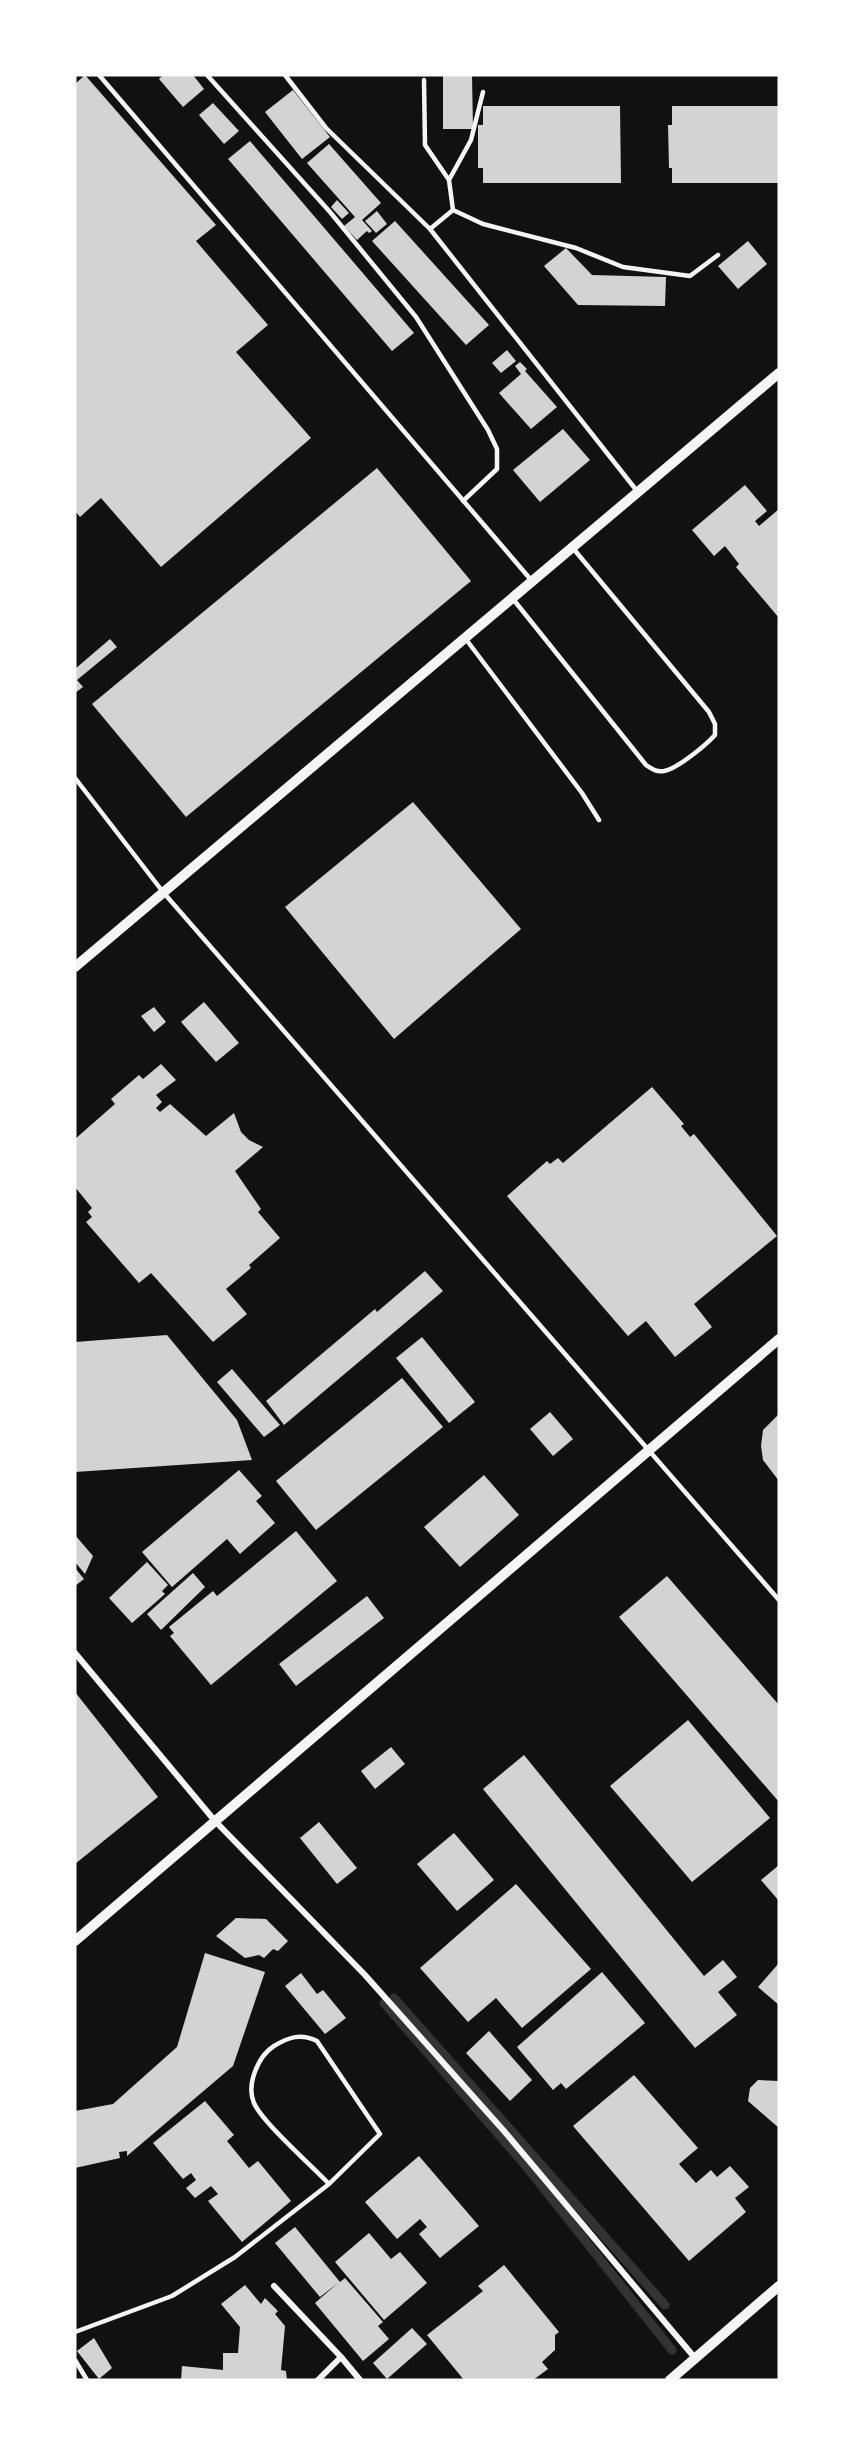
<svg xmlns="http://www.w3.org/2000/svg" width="854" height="2455" font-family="'Open Sans',sans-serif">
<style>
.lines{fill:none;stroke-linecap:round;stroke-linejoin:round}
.stream{stroke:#333;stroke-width:9}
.building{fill:#d3d3d3}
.service{stroke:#f5f5f5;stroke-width:4.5}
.minor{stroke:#f5f5f5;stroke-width:6}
.tertiary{stroke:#f5f5f5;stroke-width:10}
</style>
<rect width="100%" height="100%" fill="#111"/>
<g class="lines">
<path class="stream" d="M 394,1998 L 665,2305
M 384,2003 L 525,2165 L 672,2350"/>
</g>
<path class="building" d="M 85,75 L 216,225 L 196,241 L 268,325 L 236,352 L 311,438 L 161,567 L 101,498 L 80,517 L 75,511 L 75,84 Z
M 163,75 L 193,75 L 204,89 L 183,107 L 159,79 Z
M 443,75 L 472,75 L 473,129 L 443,129 Z
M 293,90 L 330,137 L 302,159 L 265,112 Z
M 213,103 L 239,131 L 224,144 L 199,115 Z
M 483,106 L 620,106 L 621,183 L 483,183 L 483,168 L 478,168 L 478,125 L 483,125 Z
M 672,106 L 779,106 L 779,183 L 672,183 L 672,168 L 669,168 L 668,125 L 672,125 Z
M 250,141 L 414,333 L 392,351 L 228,159 Z
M 329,144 L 381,203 L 362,220 L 372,231 L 369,233 L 367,231 L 357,240 L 344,226 L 355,217 L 307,163 Z
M 337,200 L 349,213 L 342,219 L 331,207 Z
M 377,211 L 387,224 L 376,233 L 365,221 Z
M 395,221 L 489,325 L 466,345 L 372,241 Z
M 748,241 L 767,264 L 738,289 L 718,266 Z
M 566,248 L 592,275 L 666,277 L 665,306 L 578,305 L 544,266 Z
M 507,350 L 516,361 L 501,373 L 492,363 Z
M 520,362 L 527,369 L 525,371 L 557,407 L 531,429 L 499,393 L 521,374 L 515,366 Z
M 563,429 L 590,460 L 540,502 L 513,470 Z
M 377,468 L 471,581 L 186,817 L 92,704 Z
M 745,485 L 767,511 L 755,521 L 759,526 L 779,509 L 779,618 L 736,567 L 739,564 L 725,546 L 714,556 L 692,530 Z
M 110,639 L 117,647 L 77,680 L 83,687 L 75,693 L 75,669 Z
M 413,802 L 521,929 L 394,1039 L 285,907 Z
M 204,1002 L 239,1043 L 216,1062 L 181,1022 Z
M 154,1007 L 166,1022 L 154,1032 L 141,1016 Z
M 161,1064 L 176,1080 L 156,1095 L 162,1102 L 156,1108 L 160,1112 L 170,1104 L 206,1136 L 234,1113 L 241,1132 L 249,1140 L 263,1147 L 235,1171 L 261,1209 L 258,1212 L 280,1238 L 249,1265 L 251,1268 L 226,1289 L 247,1314 L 213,1342 L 151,1273 L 139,1283 L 86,1222 L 92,1217 L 88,1212 L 92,1208 L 75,1187 L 75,1139 L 115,1104 L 111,1099 L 139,1075 L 143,1079 Z
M 652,1087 L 684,1124 L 681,1126 L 690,1137 L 694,1134 L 777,1236 L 694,1304 L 712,1327 L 675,1357 L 646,1321 L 628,1336 L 507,1196 L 547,1161 L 550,1164 L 558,1158 L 563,1163 Z
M 425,1271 L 443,1291 L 284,1425 L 266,1401 L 375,1309 L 377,1312 Z
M 167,1335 L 237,1420 L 252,1460 L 75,1472 L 75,1342 Z
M 422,1337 L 475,1402 L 449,1423 L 396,1358 Z
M 232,1369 L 280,1425 L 264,1437 L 217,1382 Z
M 402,1378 L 443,1427 L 316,1530 L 276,1481 Z
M 550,1412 L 573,1439 L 553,1456 L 530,1429 Z
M 779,1414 L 779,1481 L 763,1460 L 761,1446 L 763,1430 Z
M 239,1470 L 262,1496 L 256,1501 L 275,1523 L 240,1554 L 227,1539 L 172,1587 L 142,1552 Z
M 484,1475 L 519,1515 L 460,1567 L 424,1527 Z
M 296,1531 L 337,1581 L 211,1685 L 170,1636 L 174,1633 L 169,1627 L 213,1591 L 217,1596 Z
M 75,1535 L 93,1556 L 85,1574 L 75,1562 Z
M 147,1562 L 168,1585 L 162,1591 L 165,1594 L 132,1623 L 109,1598 Z
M 75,1568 L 84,1579 L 75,1586 Z
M 193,1573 L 205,1587 L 161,1630 L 147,1614 Z
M 667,1576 L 779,1705 L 779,1802 L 619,1617 Z
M 367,1596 L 384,1618 L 296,1686 L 279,1664 Z
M 75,1692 L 158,1797 L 75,1864 Z
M 688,1720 L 770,1818 L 692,1882 L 610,1786 Z
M 391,1747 L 405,1764 L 375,1789 L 361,1771 Z
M 524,1755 L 704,1976 L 723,1960 L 737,1977 L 718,1992 L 737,2015 L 695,2048 L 483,1789 Z
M 319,1822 L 357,1868 L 337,1884 L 300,1838 Z
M 454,1833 L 494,1880 L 457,1911 L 417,1864 Z
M 779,1865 L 779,1901 L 761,1880 Z
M 516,1884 L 591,1969 L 522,2028 L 496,1998 L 468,2022 L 420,1968 Z
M 236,1918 L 266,1919 L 288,1941 L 278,1951 L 273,1949 L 264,1958 L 259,1955 L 245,1958 L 216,1936 Z
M 205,1953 L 265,1972 L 233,2066 L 127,2156 L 127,2151 L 119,2152 L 120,2158 L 75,2168 L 75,2111 L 113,2104 L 177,2047 Z
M 779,1963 L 779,2005 L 758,1987 Z
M 602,1972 L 645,2023 L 566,2089 L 561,2083 L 553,2090 L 517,2047 Z
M 301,1973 L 317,1994 L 323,1990 L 346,2018 L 325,2034 L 285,1986 Z
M 489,2031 L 532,2080 L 510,2101 L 466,2053 Z
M 634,2075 L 698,2148 L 679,2164 L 696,2183 L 711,2170 L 717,2177 L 730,2166 L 749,2187 L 735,2198 L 746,2212 L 689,2261 L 573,2126 Z
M 758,2080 L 779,2081 L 779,2128 L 748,2101 L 750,2088 Z
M 205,2101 L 234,2135 L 227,2141 L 249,2168 L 258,2161 L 291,2201 L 242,2242 L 208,2201 L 218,2194 L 211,2186 L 195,2198 L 186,2188 L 196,2180 L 191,2173 L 183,2179 L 153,2143 Z
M 419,2156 L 479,2226 L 440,2258 L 419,2234 L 427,2227 L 420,2219 L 397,2239 L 365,2202 Z
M 295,2227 L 340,2282 L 345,2278 L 383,2322 L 378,2326 L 389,2339 L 363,2361 L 315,2303 L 338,2283 L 320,2297 L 275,2243 Z
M 369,2233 L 391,2259 L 400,2252 L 427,2283 L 384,2320 L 335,2262 Z
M 504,2265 L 559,2332 L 555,2335 L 555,2350 L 542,2362 L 548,2369 L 533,2380 L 464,2380 L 427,2335 L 483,2291 L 478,2286 Z
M 245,2285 L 261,2304 L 265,2298 L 278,2311 L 275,2314 L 285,2326 L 281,2370 L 286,2371 L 287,2380 L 181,2380 L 182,2366 L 223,2370 L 223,2353 L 238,2353 L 240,2327 L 221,2304 Z
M 412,2328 L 427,2344 L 387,2379 L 373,2363 Z
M 94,2338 L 112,2368 L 99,2379 L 77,2351 Z"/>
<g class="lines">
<path class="service" d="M 99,75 L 532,581
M 207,75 L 330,212 L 416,317 L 488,430 L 497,449 L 497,469 L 463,501
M 285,75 L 326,128 L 430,229 L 637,491
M 424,80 L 425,145 L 449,180
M 453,210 L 483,224 L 576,248 L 623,267 L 690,276 L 718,255
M 430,229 L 453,210 L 449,180 L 471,140 L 483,92
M 513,599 L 646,765 C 652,769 656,772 664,771 C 677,769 706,745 715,735 L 715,724 L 709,712 L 572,547
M 465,638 L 582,793 L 599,820
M 75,778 L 163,892 L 779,1600
M 75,2332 L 172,2296 L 235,2257 L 329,2184 L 380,2134 L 317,2041 C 301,2033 289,2037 274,2046 C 258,2056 246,2085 254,2103 C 262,2122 312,2166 329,2184
M 75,2360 L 87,2380"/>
<path class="minor" d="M 75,1653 L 215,1821 L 365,1975 L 504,2131 L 695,2358
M 274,2286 L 341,2357 L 360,2380
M 318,2380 L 341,2357"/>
<path class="tertiary" d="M 75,967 L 779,373
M 75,1941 L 779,1339
M 670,2380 L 779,2286"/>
</g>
<rect width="854" height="2455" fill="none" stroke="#ffffff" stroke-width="153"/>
</svg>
